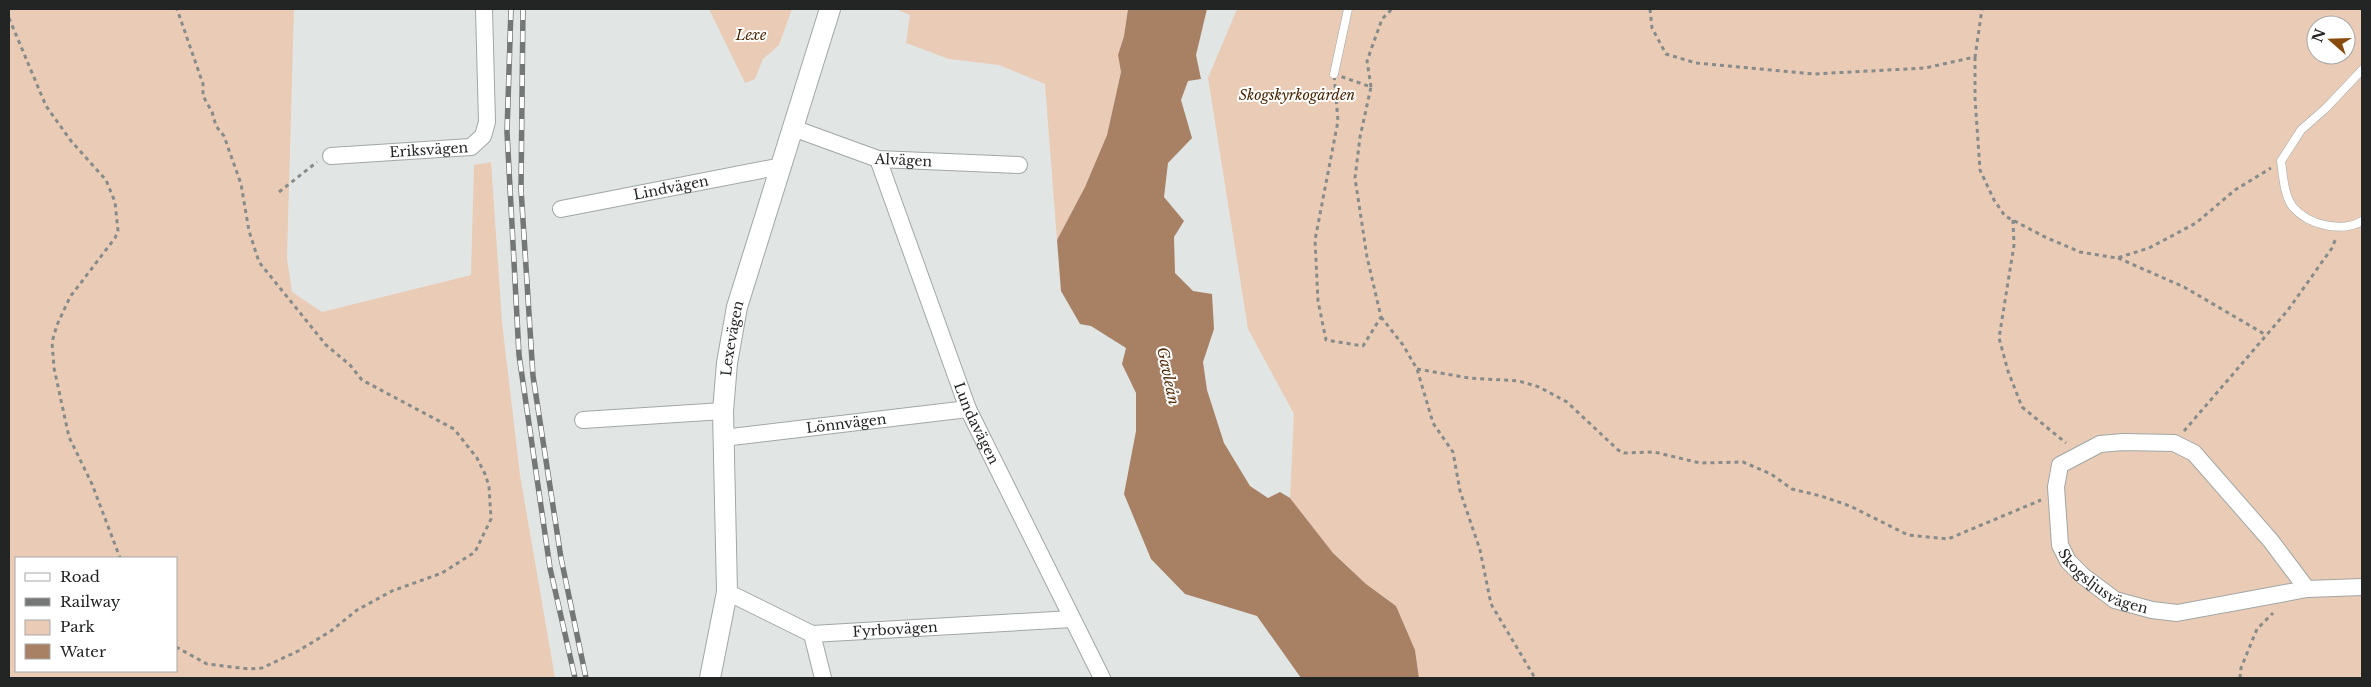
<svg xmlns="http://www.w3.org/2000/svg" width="2371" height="687" font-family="'Libre Baskerville',serif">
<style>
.green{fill:#eacbb6;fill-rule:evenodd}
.water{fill:#a88165}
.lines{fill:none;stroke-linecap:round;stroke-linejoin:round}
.service-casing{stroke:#a1a7a5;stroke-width:9}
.minor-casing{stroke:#a1a7a5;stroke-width:18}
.tertiary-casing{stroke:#a1a7a5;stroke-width:22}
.path{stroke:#878b8a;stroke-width:3;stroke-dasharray:4 4;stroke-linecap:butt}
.service{stroke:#fff;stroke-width:8}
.minor{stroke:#fff;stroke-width:16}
.tertiary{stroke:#fff;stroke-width:20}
.rail-casing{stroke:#747776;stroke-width:5.5}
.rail{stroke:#fff;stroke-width:4;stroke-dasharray:11;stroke-linecap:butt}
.labels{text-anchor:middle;stroke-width:4;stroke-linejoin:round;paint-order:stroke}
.park-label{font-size:14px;font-style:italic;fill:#4d2602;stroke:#fff}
.street-label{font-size:14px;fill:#232524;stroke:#fff}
.water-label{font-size:15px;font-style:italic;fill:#532c08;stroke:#fff}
</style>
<rect width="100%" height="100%" fill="#e1e6e5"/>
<path class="green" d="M 9,9 L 294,9 L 287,258 L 292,292 L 322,312 L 471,275 L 474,165 L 491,162 L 502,322 L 520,475 L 555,678 L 9,678 ZM 176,558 L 176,671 L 16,671 L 16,558 Z
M 709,9 L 792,9 L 779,45 L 763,59 L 755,79 L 745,83 Z
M 895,9 L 1128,9 L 1124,36 L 1118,55 L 1121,71 L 1107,135 L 1085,187 L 1057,240 L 1045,84 L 999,65 L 949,59 L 906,43 L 910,15 Z
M 1237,9 L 2362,9 L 2362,678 L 1419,678 L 1415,650 L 1396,606 L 1366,584 L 1333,553 L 1290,498 L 1294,414 L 1248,329 L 1208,78 ZM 2316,25 L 2346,25 L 2346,55 L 2316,55 Z"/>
<path class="water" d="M 1128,9 L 1207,9 L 1196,55 L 1201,79 L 1188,81 L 1181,100 L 1192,138 L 1168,163 L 1164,197 L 1184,221 L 1174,237 L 1175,273 L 1193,291 L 1212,294 L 1214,329 L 1203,362 L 1207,390 L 1224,443 L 1250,486 L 1268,498 L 1280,492 L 1290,498 L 1333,553 L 1366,584 L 1396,606 L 1415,650 L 1419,678 L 1301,678 L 1257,616 L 1185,594 L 1151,559 L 1124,494 L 1136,431 L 1136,393 L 1122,364 L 1126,348 L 1091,326 L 1080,324 L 1061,291 L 1057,240 L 1085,187 L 1107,135 L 1121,72 L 1118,55 L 1124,36 Z"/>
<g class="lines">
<defs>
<path id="service" d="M 2362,70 L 2326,108 L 2301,130 L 2281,161 C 2283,175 2284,196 2293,207 C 2308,225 2342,233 2362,221
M 1334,74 L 1348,9"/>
<g id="minor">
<path id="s1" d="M 793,128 L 878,159 L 1019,165"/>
<path id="s2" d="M 331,156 L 471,147 L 483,136 L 487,122 L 484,9"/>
<path id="s3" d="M 878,159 L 968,409 L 1102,678"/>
<path id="s4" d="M 561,209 L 782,166"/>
<path d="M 583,420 L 723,411"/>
<path id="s5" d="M 723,438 L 968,409"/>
<path id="s6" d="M 2307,589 L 2271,541 L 2194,453 L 2174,443 L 2123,442 L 2100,444 L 2060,465 L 2056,487 L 2060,545 L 2068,561 L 2083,576 L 2115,600 L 2152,610 L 2177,613 L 2307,589 L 2362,587"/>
<path id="s7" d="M 727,592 L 812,634 L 1072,619"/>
<path d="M 812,634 L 823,678"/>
</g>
<g id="tertiary">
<path id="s8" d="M 710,678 L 727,592 L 723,411 L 727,363 L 737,307 L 830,9"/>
</g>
</defs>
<use href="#service" class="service-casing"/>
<use href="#minor" class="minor-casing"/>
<use href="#tertiary" class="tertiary-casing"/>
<path class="path" d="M 1650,9 L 1652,28 L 1666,54 L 1696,63 L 1814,74 L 1925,68 L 1975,57 L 1982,9
M 9,18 L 46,106 L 71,141 L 106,180 L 115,202 L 118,231 L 115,238 L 70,297 L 57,325 L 52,342 L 54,368 L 69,437 L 92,484 L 120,558
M 1975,57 L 1975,98 L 1980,170 L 1994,200 L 2005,216 L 2045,237 L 2080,252 L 2117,258 L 2149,248 L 2196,223 L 2235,190 L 2271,168
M 1334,74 L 1371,87 L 1360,137 L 1355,178 L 1367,257 L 1381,317 L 1363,346 L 1326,340 L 1318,301 L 1315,240 L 1338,121 Z
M 1371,87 L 1367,61 L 1382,19 L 1392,9
M 279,192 L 317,162
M 2013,220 L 2014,245 L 1999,338 L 2008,371 L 2022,407 L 2066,443
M 2118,258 L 2184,287 L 2266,335
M 1381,317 L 1403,345 L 1417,369 L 1433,423 L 1453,452 L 1460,491 L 1480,550 L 1491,604 L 1535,678
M 1417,369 L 1469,378 L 1519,381 L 1539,387 L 1567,402 L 1618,450 L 1624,453 L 1654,452 L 1700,463 L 1743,462 L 1771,474 L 1792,489 L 1821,496 L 1850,506 L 1908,535 L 1948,539 L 2041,500
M 2184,431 L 2288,310 L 2332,248 L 2336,238
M 176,647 L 207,664 L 249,669 L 262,668 L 298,651 L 331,631 L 357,610 L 392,591 L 442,573 L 475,552 L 491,519 L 489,486 L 485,474 L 477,458 L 454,429 L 362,380 L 350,365 L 326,345 L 259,262 L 249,231 L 241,184 L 224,136 L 216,126 L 212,112 L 203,96 L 203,84 L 177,9
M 2240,678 L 2241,668 L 2257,629 L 2273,613"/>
<use href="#service" class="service"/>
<use href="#minor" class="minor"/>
<use href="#tertiary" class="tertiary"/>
<defs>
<path id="rail" d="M 511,9 L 507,132 L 519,355 L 550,568 L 575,678
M 523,9 L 521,189 L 533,376 L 561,558 L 586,678"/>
</defs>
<use href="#rail" class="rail-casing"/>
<use href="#rail" class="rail"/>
</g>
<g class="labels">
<g class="park-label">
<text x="751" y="40">Lexe</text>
<text x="1297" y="100">Skogskyrkogården</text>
</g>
<g class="street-label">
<text dy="5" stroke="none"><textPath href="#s2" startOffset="98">Eriksvägen</textPath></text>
<text dy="5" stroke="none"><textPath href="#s1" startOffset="116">Alvägen</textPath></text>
<text dy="5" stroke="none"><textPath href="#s4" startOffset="112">Lindvägen</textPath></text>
<text dy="5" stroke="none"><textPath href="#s8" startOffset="342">Lexevägen</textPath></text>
<text dy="5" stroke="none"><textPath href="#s5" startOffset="124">Lönnvägen</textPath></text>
<text dy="5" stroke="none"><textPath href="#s3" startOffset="282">Lundavägen</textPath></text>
<text dy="5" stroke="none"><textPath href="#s6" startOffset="458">Skogsljusvägen</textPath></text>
<text dy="5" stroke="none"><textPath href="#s7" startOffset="178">Fyrbovägen</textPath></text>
</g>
<g class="water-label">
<text transform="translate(1168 376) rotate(78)" y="5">Gavleån</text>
</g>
</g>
<rect width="2371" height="687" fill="none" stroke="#232524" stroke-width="20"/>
<rect x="15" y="557" width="162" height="115" fill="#ffffff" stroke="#a7a8a7"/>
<rect x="25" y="573" width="25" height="8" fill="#ffffff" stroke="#a7a8a7"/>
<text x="60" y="582" font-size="15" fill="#232524">Road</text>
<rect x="25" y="598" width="25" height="8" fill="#747776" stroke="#a7a8a7"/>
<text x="60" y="607" font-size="15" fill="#232524">Railway</text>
<rect x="25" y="620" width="25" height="15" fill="#eacbb6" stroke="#a7a8a7"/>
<text x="60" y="632" font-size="15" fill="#232524">Park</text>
<rect x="25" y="644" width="25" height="15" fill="#a88165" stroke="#a7a8a7"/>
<text x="60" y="657" font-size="15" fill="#232524">Water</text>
<g transform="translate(2331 40) rotate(290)"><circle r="24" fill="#ffffff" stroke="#a7a8a7"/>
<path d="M0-4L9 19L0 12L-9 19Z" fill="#884a0d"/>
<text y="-8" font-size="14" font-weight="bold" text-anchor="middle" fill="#232524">N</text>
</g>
</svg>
